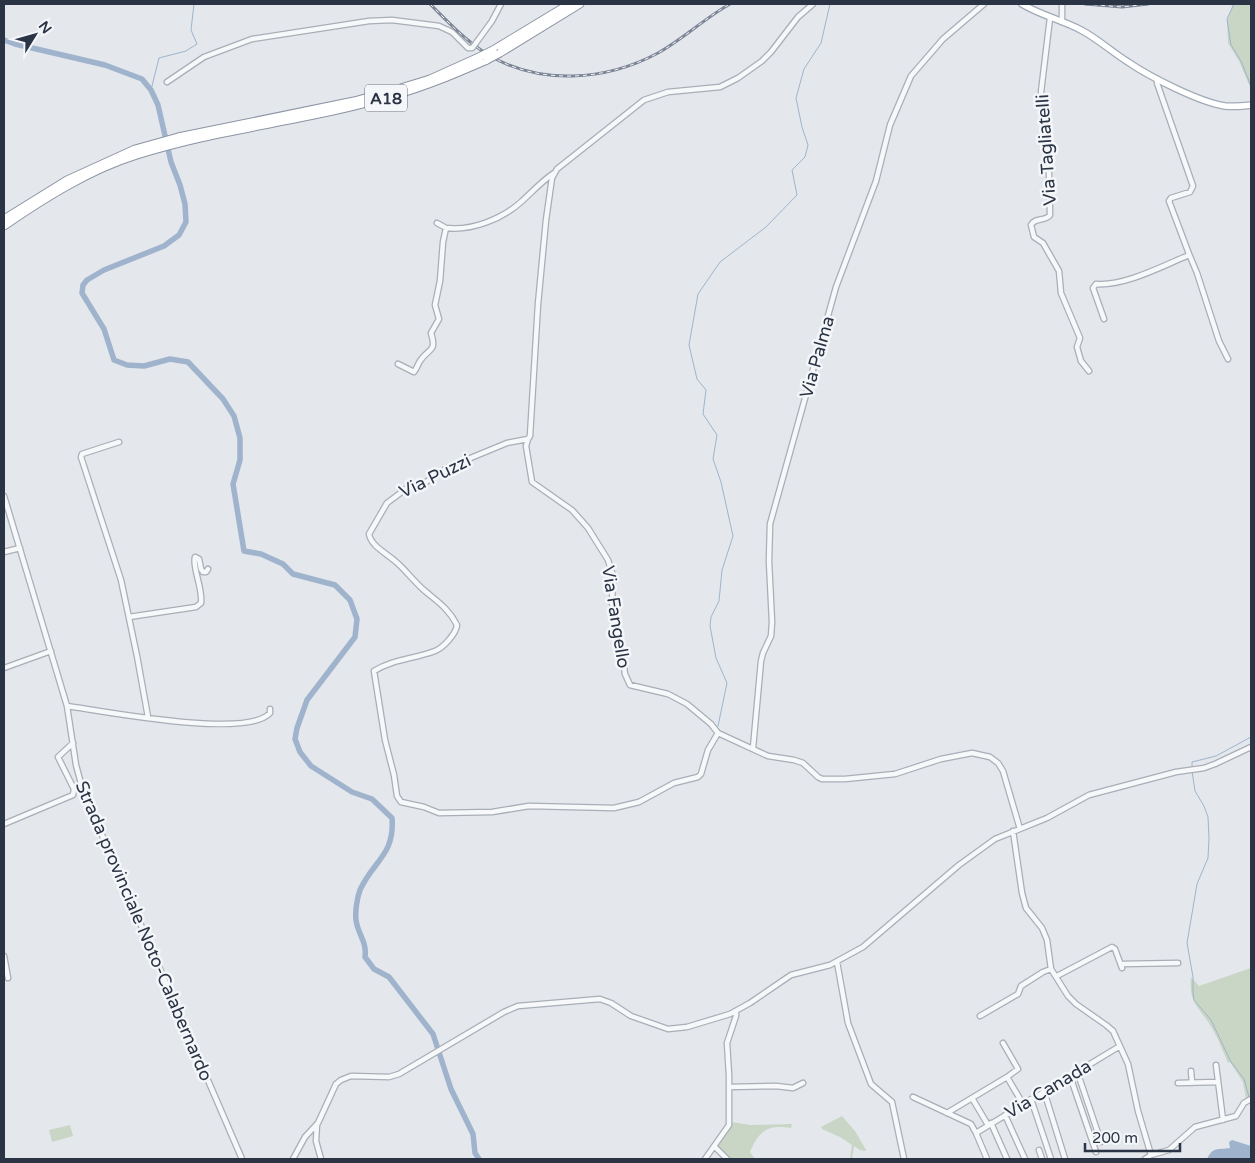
<svg xmlns="http://www.w3.org/2000/svg" width="1255" height="1163" font-family="'Varela Round',sans-serif">
<style>
.green{fill:#c9d6c5}
.water{fill:#9fb4cc}
.lines{fill:none;stroke-linecap:round;stroke-linejoin:round}
.stream{stroke:#9fb4cc;stroke-width:1}
.river{stroke:#9fb4cc;stroke-width:5.5}
.minor-casing{stroke:#a9aeb7;stroke-width:7}
.major-casing{stroke:#a3abb8;stroke-width:8}
.highway-casing{stroke:#8b94a3;stroke-width:9}
.minor{stroke:#f7f8fa;stroke-width:4.5}
.major{stroke:#fff;stroke-width:5.5}
.highway{stroke:#fff;stroke-width:7}
.rail-casing{stroke:#7d8696;stroke-width:3}
.rail{stroke:#f4f6f9;stroke-width:1;stroke-dasharray:4;stroke-linecap:butt}
.minor-bridge-casing{stroke:#a9aeb7;stroke-width:7;stroke-linecap:butt}
.highway-bridge-casing{stroke:#8b94a3;stroke-width:9;stroke-linecap:butt}
.minor-bridge{stroke:#f7f8fa;stroke-width:4.5}
.highway-bridge{stroke:#fff;stroke-width:7}
.labels{text-anchor:middle;stroke-width:5;stroke-linejoin:round;paint-order:stroke}
.shield{fill:#f4f6f9;stroke:#676e7b;stroke-width:1}
.shield-label{font-size:16px;font-weight:bold;fill:#2b3445}
.street-label{font-size:18px;fill:#2b3445;stroke:#f4f6f9}
</style>
<rect width="100%" height="100%" fill="#e4e7ec"/>
<path class="green" d="M 1233,4 L 1251,4 L 1251,95 L 1250,87 L 1239,61 L 1228,43 L 1227,21 Z
M 1251,968 L 1251,1097 L 1246,1099 L 1243,1082 L 1230,1062 L 1228,1063 C 1223,1052 1219,1040 1213,1030 C 1201,1008 1188,1005 1191,977 L 1199,986 Z
M 842,1116 L 855,1131 L 866,1150 L 866,1151 L 860,1150 L 854,1146 L 852,1159 L 850,1159 L 852,1145 L 840,1137 L 822,1129 L 821,1127 Z
M 731,1122 L 751,1125 L 792,1124 L 791,1128 C 767,1124 759,1131 750,1152 L 755,1159 L 728,1159 L 717,1145 L 721,1143 L 719,1142 Z
M 70,1125 L 73,1136 L 52,1142 L 49,1130 Z"/>
<path class="water" d="M 1232,1140 L 1251,1146 L 1251,1159 L 1207,1159 C 1213,1146 1219,1150 1230,1148 L 1229,1142 Z"/>
<g class="lines">
<path class="stream" d="M 1234,4 L 1227,19 L 1231,45 L 1241,61 L 1251,86
M 151,90 L 159,58 L 186,51 L 197,44 L 191,30 L 194,4
M 718,726 L 727,683 L 716,658 L 710,626 L 711,617 L 719,601 L 722,570 L 733,536 L 721,482 L 713,459 L 717,435 L 703,414 L 706,390 L 697,379 L 689,345 L 698,294 L 720,262 L 766,227 L 797,195 L 792,170 L 805,157 L 808,145 L 802,127 L 796,98 L 804,69 L 821,43 L 830,4
M 1192,767 L 1192,762 L 1216,756 L 1251,737
M 1192,771 L 1195,791 L 1204,806 L 1208,817 L 1209,838 L 1208,858 L 1197,884 L 1187,943 L 1193,977 L 1193,993 L 1194,1000 L 1211,1020 L 1231,1062 L 1244,1079 L 1249,1097"/>
<path class="river" d="M 4,40 L 15,44 L 105,65 L 142,79 L 151,90 L 158,105 L 171,162 L 180,185 L 185,204 L 186,222 L 179,235 L 164,246 L 104,270 L 87,280 L 83,285 L 82,293 L 104,329 L 114,360 L 127,365 L 144,366 L 170,359 L 188,362 L 223,399 L 234,416 L 240,438 L 240,460 L 233,484 L 244,551 L 261,554 L 283,564 L 293,574 L 335,585 L 350,600 L 357,619 L 355,637 L 307,700 L 297,728 L 295,739 L 300,752 L 311,766 L 352,792 L 372,799 L 392,818 C 395,855 373,861 360,890 C 357,898 355,912 356,920 C 358,935 367,941 365,957 L 374,969 L 389,977 L 433,1034 L 451,1089 L 473,1134 L 475,1153 L 479,1159"/>
<defs>
<path id="minor" d="M 1062,4 L 1062,22
M 1050,18 L 1041,92 L 1044,121 L 1048,134 L 1050,215 C 1045,222 1035,217 1031,225 L 1034,237 L 1043,243 L 1059,271 L 1061,293 L 1080,338 L 1077,347 L 1081,361 L 1089,371
M 476,43 L 492,21 L 501,4
M 167,82 L 204,57 L 252,39 L 369,21 L 392,20 L 439,26 L 452,32 L 468,48 L 472,48 L 473,47
M 437,223 L 446,228
M 1189,254 L 1197,273 L 1219,341 L 1228,359
M 1104,319 L 1093,288 L 1096,284 C 1125,286 1160,267 1187,256 L 1189,254 L 1169,201 L 1171,198 L 1190,192 L 1193,186 L 1157,83 L 1157,79
M 398,364 L 414,372 C 417,368 418,364 420,361 C 429,347 437,353 431,333 L 439,319 L 435,305 L 440,281 L 443,242 L 446,228 C 472,231 502,219 521,202 C 532,192 542,181 554,173
M 528,439 L 526,446 L 532,482 L 572,510 L 588,528 L 608,560 L 613,576 L 612,603 L 622,651 L 625,674 L 630,685 L 668,694 L 687,704 L 711,724 L 718,733 L 768,756 L 794,760 L 803,763 L 818,777 L 822,779 L 845,779 L 895,774 L 941,759 L 972,753 L 990,757 L 998,763 L 1003,771 L 1020,829
M 119,442 L 82,454 L 81,457 L 121,580 L 137,656 L 148,717
M 4,496 L 67,706 L 76,765 L 83,791 L 242,1159
M 4,552 L 20,548
M 129,617 L 196,607 L 201,603 C 203,588 192,568 195,557 L 199,559 L 201,569 L 203,572 L 206,572 L 208,569
M 4,668 L 51,651
M 67,706 C 103,711 247,739 270,713 L 270,709
M 718,733 L 708,750 L 701,774 L 698,777 L 674,783 L 639,802 L 614,808 L 529,806 L 492,812 L 439,813 L 424,807 L 401,802 L 397,796 L 394,775 L 385,740 L 374,671 C 393,659 414,659 435,651 C 443,648 456,634 457,625 C 449,609 438,602 425,591 C 414,582 406,570 395,561 C 386,553 371,546 369,534 L 387,503 L 407,488 L 426,482 L 447,468 L 473,457 L 507,443 L 528,439 L 530,436 L 538,304 L 546,220 L 552,178 L 557,169 L 644,100 L 668,92 L 720,87 L 738,78 L 762,61 L 771,52 L 798,17 L 813,4
M 753,748 L 761,661 L 763,653 L 771,636 L 772,622 L 769,561 L 770,524 L 836,287 L 876,181 L 890,125 L 911,76 L 943,39 L 984,4
M 4,824 L 73,795 L 74,789 L 58,757 L 73,743
M 1013,831 L 1022,893 L 1026,908 L 1042,928 L 1047,940 L 1051,969 L 1068,996 L 1076,1004 L 1106,1025 L 1113,1031 L 1128,1064 L 1138,1111 L 1151,1155
M 4,956 L 8,978
M 837,962 L 848,1023 L 871,1084 L 892,1102 L 904,1159
M 1122,964 L 1178,963
M 1057,976 L 1112,947 L 1115,949 L 1122,968
M 980,1016 L 1018,994 L 1021,986 L 1043,972 L 1051,969
M 1003,1043 L 1018,1069 L 1007,1077
M 1216,1065 L 1223,1120
M 1077,1071 L 1101,1142
M 1191,1071 L 1192,1083
M 1070,1076 L 1096,1152
M 1178,1083 L 1218,1082
M 729,1087 L 776,1086 L 793,1088 L 803,1083
M 1044,1091 L 1065,1159
M 913,1097 L 971,1124 L 976,1133 L 987,1159
M 972,1098 L 988,1125
M 1031,1099 L 1051,1159
M 947,1113 L 1007,1077 L 1023,1104
M 1005,1115 L 1025,1159
M 991,1123 L 1007,1159
M 317,1124 L 316,1141 L 321,1159
M 976,1133 L 1120,1046
M 715,1147 L 727,1159
M 1039,1150 L 1042,1159
M 293,1159 L 305,1137 L 318,1123 L 336,1084 L 341,1080 L 351,1076 L 389,1077 L 399,1074 L 504,1012 L 518,1006 L 600,999 L 611,1003 L 631,1016 L 668,1029 L 687,1027 L 730,1014 L 750,1003 L 791,975 L 830,965 L 863,947 L 959,865 L 995,839 L 1047,818 L 1089,795 L 1176,772 L 1204,768 L 1215,764 L 1251,747
M 705,1159 L 729,1125 L 729,1075 L 727,1043 L 736,1016 L 736,1011
M 1145,1159 L 1151,1155 L 1169,1150 L 1195,1127 L 1236,1116 L 1244,1103 L 1251,1099"/>
<path id="major" d="M 1022,4 C 1040,15 1062,20 1081,30 C 1098,39 1112,52 1128,62 C 1150,77 1199,102 1225,106 C 1234,107 1242,106 1251,105"/>
<path id="highway" d="M 493,50 L 569,4
M 500,53 L 580,4
M 4,219 L 67,180 L 135,149 L 178,137 L 354,101 L 394,90 L 430,79 L 481,56
M 4,226 C 45,198 89,170 137,155 C 221,128 311,121 395,95 C 427,86 457,73 487,60"/>
</defs>
<use href="#minor" class="minor-casing"/>
<use href="#major" class="major-casing"/>
<use href="#highway" class="highway-casing"/>
<use href="#minor" class="minor"/>
<use href="#major" class="major"/>
<use href="#highway" class="highway"/>
<defs>
<path id="rail" d="M 430,4 C 448,22 466,41 487,54 C 539,86 606,81 658,53 C 683,39 705,18 730,4
M 1085,4 L 1122,7 L 1148,4"/>
</defs>
<use href="#rail" class="rail-casing"/>
<use href="#rail" class="rail"/>
<defs>
<path id="minor-bridge" d="M 473,47 L 476,43"/>
<path id="highway-bridge" d="M 481,56 L 493,50
M 487,60 L 500,53"/>
</defs>
<use href="#minor-bridge" class="minor-bridge-casing"/>
<use href="#highway-bridge" class="highway-bridge-casing"/>
<use href="#minor-bridge" class="minor-bridge"/>
<use href="#highway-bridge" class="highway-bridge"/>
</g>
<g class="labels">
<rect class="shield" x="365" y="84.5" width="42" height="27" rx="4"/>
<g class="shield-label">
<text x="386" y="104">A18</text>
</g>
<g class="street-label">
<text transform="translate(1046 150) rotate(-94)" y="6">Via Tagliatelli</text>
<text transform="translate(817 357) rotate(-74)" y="6">Via Palma</text>
<text transform="translate(435 476) rotate(-26)" y="6">Via Puzzi</text>
<text transform="translate(616 617) rotate(81)" y="6">Via Fangello</text>
<text transform="translate(144 931) rotate(67)" y="6">Strada provinciale Noto-Calabernardo</text>
<text transform="translate(1048 1089) rotate(-31)" y="6">Via Canada</text>
</g>
</g>
<rect width="1255" height="1163" fill="none" stroke="#2b3445" stroke-width="10"/>
<g transform="translate(35 35) rotate(53)" stroke="#f4f6f9" stroke-width="4" paint-order="stroke">
<path d="M0-4L9 19L0 12L-9 19Z" fill="#2b3445"/>
<text y="-8" font-size="14" font-weight="bold" text-anchor="middle" fill="#2b3445">N</text>
</g>
<path d="M1085 1143v8h95v-8" fill="none" stroke="#2b3445" stroke-width="2.5"/>
<text x="1092" y="1143" font-size="15" fill="#2b3445" stroke="#f4f6f9" stroke-width="4" paint-order="stroke">200 m</text>
</svg>
